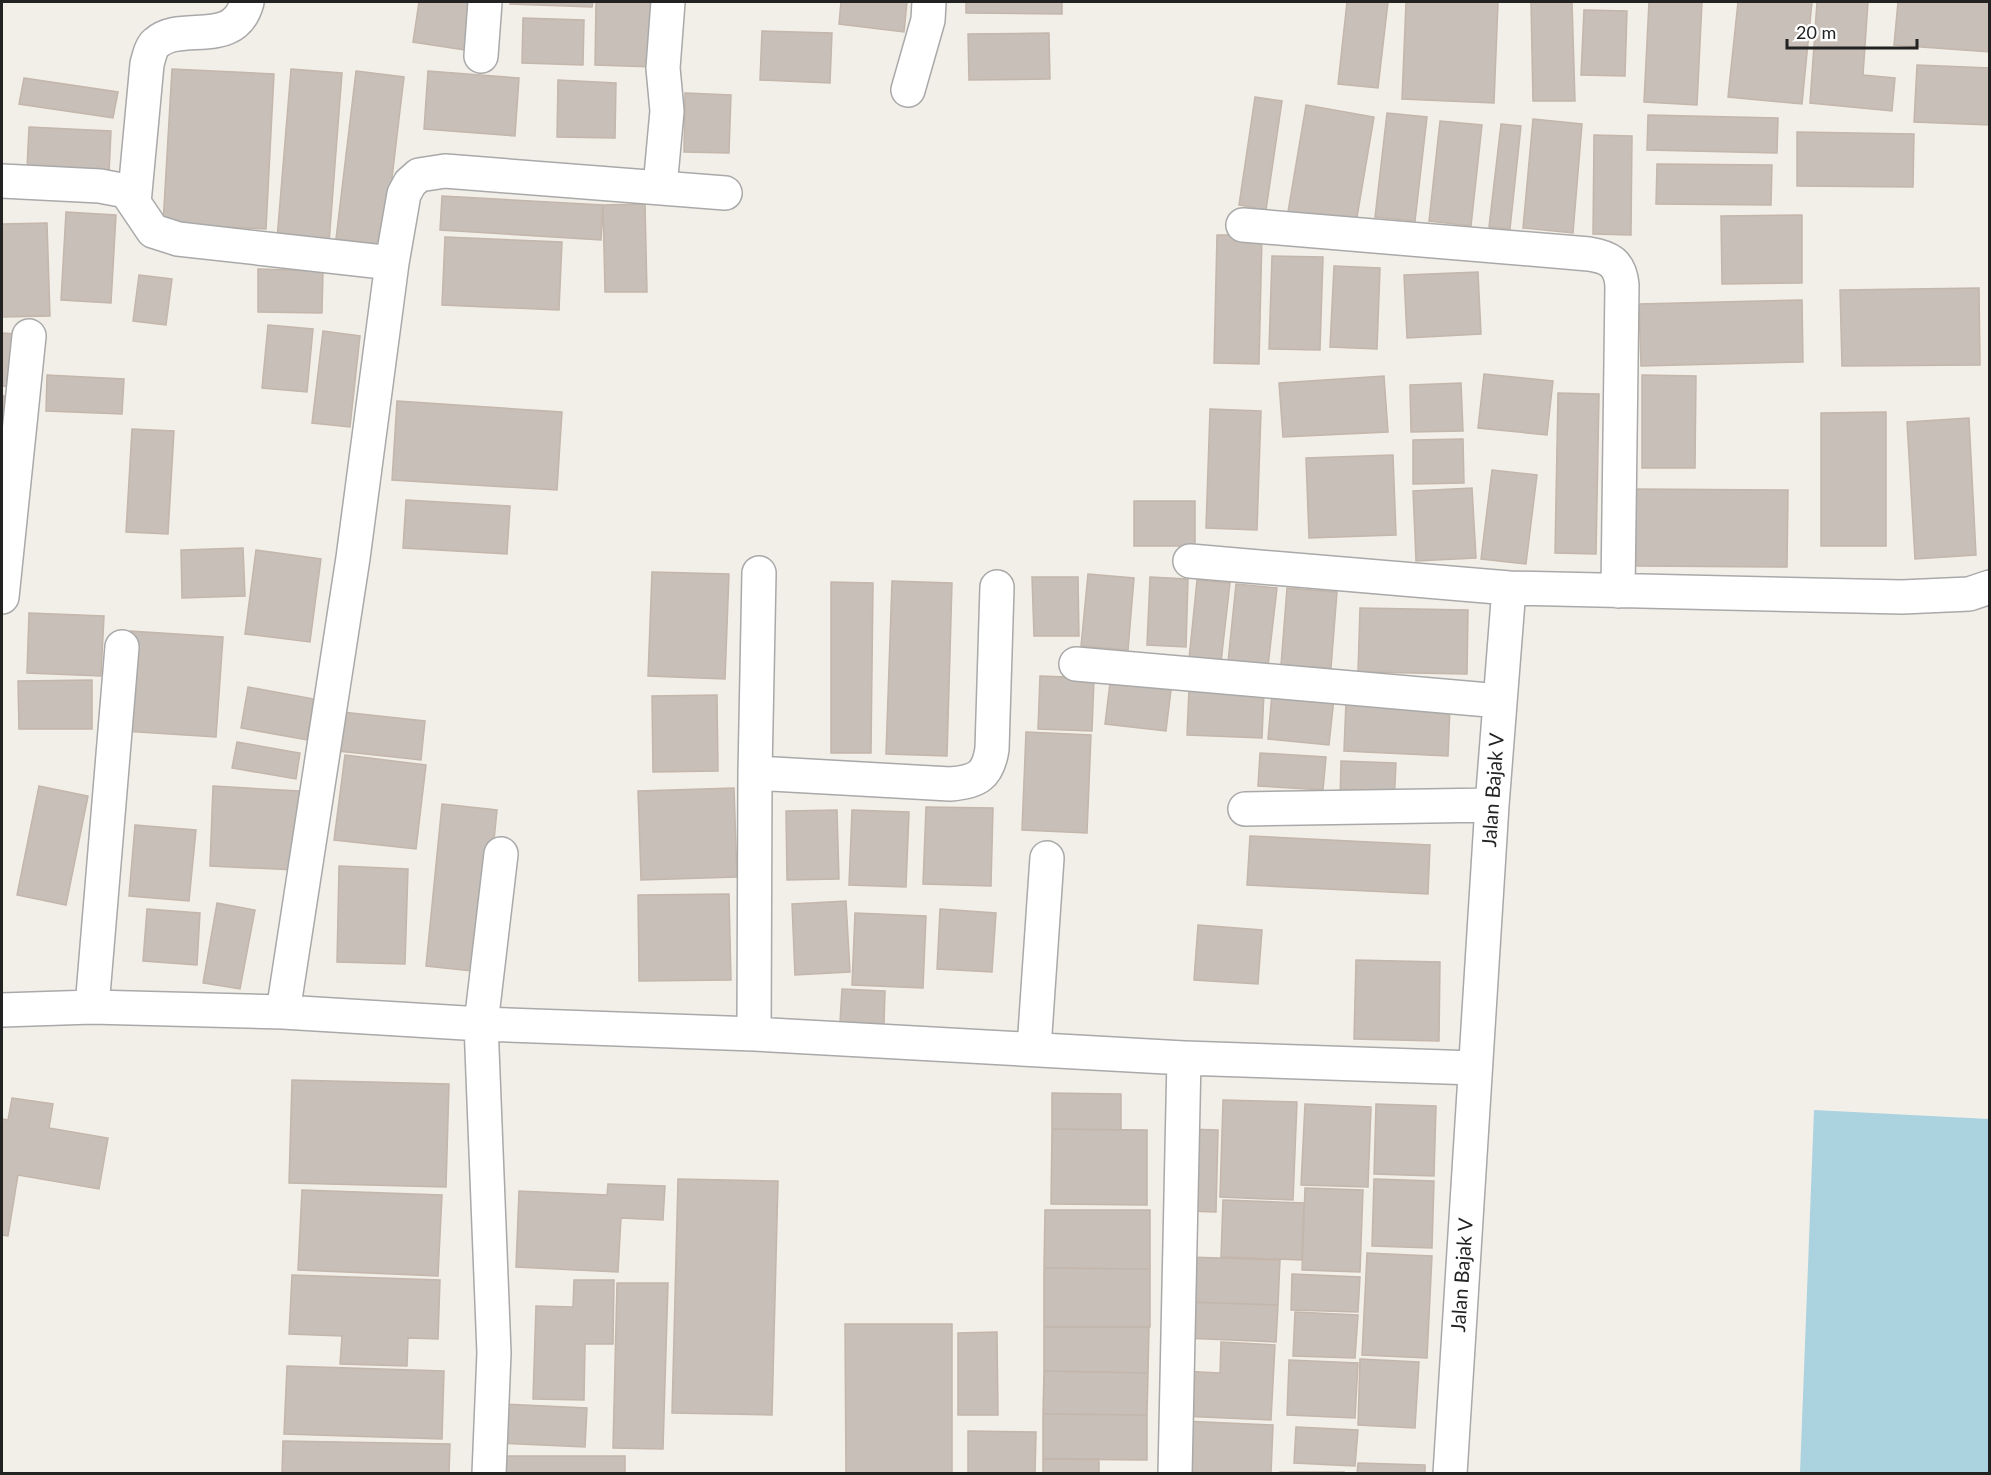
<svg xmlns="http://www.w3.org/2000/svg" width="1991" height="1475" font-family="Lato,sans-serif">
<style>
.water{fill:#aad3df}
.building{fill:#c7bfb8;stroke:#c4b6ab;stroke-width:1.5}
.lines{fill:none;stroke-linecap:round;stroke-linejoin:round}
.minor-casing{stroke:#a9a9a9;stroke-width:36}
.minor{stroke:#fff;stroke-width:33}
.labels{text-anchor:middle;stroke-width:4.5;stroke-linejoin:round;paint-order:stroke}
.street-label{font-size:20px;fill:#222;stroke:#fff}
</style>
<rect width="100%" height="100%" fill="#f2efe9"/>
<path class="water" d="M 1814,1110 L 1989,1119 L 1989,1473 L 1800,1473 Z"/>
<path class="building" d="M 419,2 L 479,2 L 471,51 L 413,42 Z
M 511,2 L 593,2 L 592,7 L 510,4 Z
M 596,2 L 656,2 L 654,67 L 595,65 Z
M 841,2 L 907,2 L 904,32 L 839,24 Z
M 966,2 L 1062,2 L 1062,14 L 966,13 Z
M 1347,2 L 1388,2 L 1378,88 L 1338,84 Z
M 1406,2 L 1498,2 L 1494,103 L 1402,99 Z
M 1531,2 L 1572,2 L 1575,101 L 1533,101 Z
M 1649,2 L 1702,2 L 1697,105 L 1644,102 Z
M 1738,2 L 1812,2 L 1802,104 L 1728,97 Z
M 1817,2 L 1868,2 L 1863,75 L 1895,78 L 1892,111 L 1810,103 Z
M 1898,2 L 1990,2 L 1990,52 L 1894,45 Z
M 1584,10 L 1627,11 L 1625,76 L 1581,75 Z
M 523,18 L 584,20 L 583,65 L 522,63 Z
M 762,31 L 832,33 L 830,83 L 760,80 Z
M 1049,33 L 1050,79 L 969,80 L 968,34 Z
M 1917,65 L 1990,68 L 1990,125 L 1914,122 Z
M 172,69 L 274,74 L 266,229 L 163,224 Z
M 291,69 L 342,73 L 329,243 L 277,239 Z
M 356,71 L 404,77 L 384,245 L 336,239 Z
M 428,71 L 519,78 L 515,136 L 424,129 Z
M 24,78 L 118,92 L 113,118 L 19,104 Z
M 558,80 L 616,83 L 615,138 L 557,137 Z
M 685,93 L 731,95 L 729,153 L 684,152 Z
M 1255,97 L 1282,101 L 1266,210 L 1239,205 Z
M 1306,105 L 1374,117 L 1356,223 L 1288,212 Z
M 1387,113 L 1427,117 L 1415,221 L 1375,217 Z
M 1648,115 L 1778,118 L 1777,153 L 1647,150 Z
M 1533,119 L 1582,124 L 1573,233 L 1523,228 Z
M 1440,121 L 1482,125 L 1471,226 L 1429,221 Z
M 1501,124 L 1521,126 L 1510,229 L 1489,227 Z
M 29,127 L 111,131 L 109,173 L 27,169 Z
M 1797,132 L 1914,134 L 1913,187 L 1797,186 Z
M 1594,135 L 1632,136 L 1631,235 L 1593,234 Z
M 1657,164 L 1772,165 L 1771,205 L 1656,204 Z
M 442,196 L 603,205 L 601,240 L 440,230 Z
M 645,204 L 647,292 L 605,292 L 603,205 Z
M 66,212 L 116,215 L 111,303 L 61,300 Z
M 1802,215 L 1802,283 L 1722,284 L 1721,216 Z
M 47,223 L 50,316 L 2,317 L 2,224 Z
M 1217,235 L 1262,235 L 1259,364 L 1214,363 Z
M 445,237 L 562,242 L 559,310 L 442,305 Z
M 1272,256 L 1323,257 L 1320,350 L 1269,349 Z
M 1334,266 L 1380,268 L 1377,349 L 1330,347 Z
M 258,269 L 323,271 L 322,313 L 258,312 Z
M 1478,272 L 1481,334 L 1407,338 L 1404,275 Z
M 139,275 L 172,279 L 166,325 L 133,321 Z
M 1979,288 L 1980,365 L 1842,366 L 1840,290 Z
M 1802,300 L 1803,362 L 1641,366 L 1639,304 Z
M 268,325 L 313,329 L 307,392 L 262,388 Z
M 323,331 L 360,336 L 350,427 L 312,423 Z
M 2,333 L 16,334 L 13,387 L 2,386 Z
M 1484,374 L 1553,381 L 1547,435 L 1478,428 Z
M 47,375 L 124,379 L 122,414 L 46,411 Z
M 1642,375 L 1696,376 L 1695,468 L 1642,468 Z
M 1384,376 L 1388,432 L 1283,437 L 1279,383 Z
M 1461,383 L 1463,431 L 1411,432 L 1410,385 Z
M 1558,393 L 1599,394 L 1596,554 L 1555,553 Z
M 2,395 L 4,396 L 3,432 L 2,432 Z
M 397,401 L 562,412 L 557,490 L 392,480 Z
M 1210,409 L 1261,411 L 1257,530 L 1206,528 Z
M 1886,412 L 1886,546 L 1821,546 L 1821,413 Z
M 1969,418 L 1976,555 L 1915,559 L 1907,422 Z
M 132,429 L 174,431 L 168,534 L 126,532 Z
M 1463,439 L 1464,483 L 1413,484 L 1413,440 Z
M 1393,455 L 1396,535 L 1309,538 L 1306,458 Z
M 1492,470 L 1537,475 L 1526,564 L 1481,559 Z
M 1472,488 L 1476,558 L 1416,561 L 1413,491 Z
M 1634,489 L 1788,490 L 1787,567 L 1634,566 Z
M 406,500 L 510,506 L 507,554 L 403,548 Z
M 1134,501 L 1195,501 L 1195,546 L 1134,546 Z
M 243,548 L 245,596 L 182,598 L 181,550 Z
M 256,550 L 321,559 L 310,642 L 245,634 Z
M 652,572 L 729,574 L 725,679 L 648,676 Z
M 1088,574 L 1134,578 L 1128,650 L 1081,646 Z
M 1032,577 L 1078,577 L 1079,636 L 1034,636 Z
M 1150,577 L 1188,579 L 1186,647 L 1147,645 Z
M 1197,580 L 1230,583 L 1221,662 L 1189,659 Z
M 892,581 L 952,583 L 947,756 L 886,754 Z
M 831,582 L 873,583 L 871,753 L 831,753 Z
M 1236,584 L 1277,588 L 1268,666 L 1228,662 Z
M 1287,588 L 1337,592 L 1331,668 L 1281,665 Z
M 1360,608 L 1468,610 L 1467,674 L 1358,672 Z
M 29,613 L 104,616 L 101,676 L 27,673 Z
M 130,631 L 223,637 L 216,737 L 123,731 Z
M 1040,676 L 1094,678 L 1092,731 L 1038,729 Z
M 92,680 L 92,729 L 19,729 L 18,681 Z
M 1110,683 L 1171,690 L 1166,731 L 1105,724 Z
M 248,687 L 314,699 L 307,740 L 241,728 Z
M 1189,688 L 1264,691 L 1262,738 L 1187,735 Z
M 1272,693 L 1334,698 L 1329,745 L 1268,739 Z
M 717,695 L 718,771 L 653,772 L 652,696 Z
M 1346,701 L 1450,706 L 1448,756 L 1344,751 Z
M 342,712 L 425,721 L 421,760 L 338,751 Z
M 1026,732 L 1091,735 L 1087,833 L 1022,830 Z
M 237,742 L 300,753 L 296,779 L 232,768 Z
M 1260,753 L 1326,757 L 1323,790 L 1258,786 Z
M 345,755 L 426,765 L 416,849 L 334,840 Z
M 1341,761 L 1396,763 L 1394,804 L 1340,802 Z
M 39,786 L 88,796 L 66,905 L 17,895 Z
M 213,786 L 299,791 L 295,870 L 210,866 Z
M 734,788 L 737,877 L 641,880 L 638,791 Z
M 442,804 L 497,810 L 481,972 L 426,966 Z
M 926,807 L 993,808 L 991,886 L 923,884 Z
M 837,810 L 839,879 L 787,880 L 786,811 Z
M 852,810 L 909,812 L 906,887 L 849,885 Z
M 135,825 L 196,830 L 189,901 L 129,896 Z
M 1250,836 L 1430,845 L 1428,894 L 1247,885 Z
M 339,866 L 408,869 L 405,964 L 337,962 Z
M 729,894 L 731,980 L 639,981 L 638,895 Z
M 846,901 L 850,972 L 795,975 L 792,904 Z
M 217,903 L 255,910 L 240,989 L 203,983 Z
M 147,909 L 200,913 L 197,965 L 143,961 Z
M 940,909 L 996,913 L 992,972 L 937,969 Z
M 855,913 L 926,916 L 923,988 L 852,985 Z
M 1198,925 L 1262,930 L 1258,984 L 1194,980 Z
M 1356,960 L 1440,962 L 1439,1041 L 1354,1039 Z
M 842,989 L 885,991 L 884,1024 L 840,1022 Z
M 292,1080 L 449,1084 L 446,1187 L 289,1183 Z
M 1052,1093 L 1121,1094 L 1121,1130 L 1052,1129 Z
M 12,1098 L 53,1104 L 49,1128 L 108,1138 L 99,1189 L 18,1175 L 8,1236 L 2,1235 L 2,1119 L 8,1120 Z
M 1223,1100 L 1297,1102 L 1293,1200 L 1220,1197 Z
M 1305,1104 L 1371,1107 L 1368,1187 L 1301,1185 Z
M 1376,1104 L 1436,1106 L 1434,1176 L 1374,1174 Z
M 1052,1129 L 1147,1130 L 1147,1205 L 1051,1204 Z
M 1186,1129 L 1218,1130 L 1216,1212 L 1184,1211 Z
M 678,1179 L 778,1181 L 772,1415 L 672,1413 Z
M 1374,1179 L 1434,1181 L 1432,1248 L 1372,1246 Z
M 608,1184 L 665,1186 L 663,1220 L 621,1218 L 618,1272 L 516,1267 L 519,1191 L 607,1195 Z
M 1305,1188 L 1363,1190 L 1360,1272 L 1302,1270 Z
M 302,1190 L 442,1195 L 438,1276 L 298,1270 Z
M 1223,1200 L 1304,1203 L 1302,1260 L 1221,1257 Z
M 1045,1210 L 1150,1210 L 1150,1269 L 1044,1268 Z
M 1367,1253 L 1432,1256 L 1427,1358 L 1362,1355 Z
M 1189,1257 L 1280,1260 L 1278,1305 L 1188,1302 Z
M 1044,1268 L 1150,1269 L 1150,1327 L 1044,1327 Z
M 1292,1274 L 1360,1277 L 1358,1312 L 1291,1310 Z
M 292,1275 L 440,1280 L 438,1339 L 408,1338 L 407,1366 L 340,1364 L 342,1336 L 289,1334 Z
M 574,1280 L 614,1280 L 613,1344 L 585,1344 L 584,1400 L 533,1399 L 536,1306 L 573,1307 Z
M 617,1283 L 668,1283 L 663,1449 L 613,1448 Z
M 1184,1302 L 1278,1305 L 1276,1342 L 1183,1338 Z
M 1295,1312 L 1358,1315 L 1355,1358 L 1293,1356 Z
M 845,1324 L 952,1324 L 952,1474 L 846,1474 Z
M 1044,1327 L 1149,1327 L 1148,1373 L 1044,1371 Z
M 997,1332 L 998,1415 L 958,1415 L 958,1333 Z
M 1221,1342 L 1275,1345 L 1271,1420 L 1180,1416 L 1182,1371 L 1220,1373 Z
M 1360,1359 L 1419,1362 L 1415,1428 L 1358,1425 Z
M 1289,1360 L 1358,1363 L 1355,1418 L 1287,1415 Z
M 287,1366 L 444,1371 L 442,1439 L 284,1434 Z
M 1044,1371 L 1148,1373 L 1147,1415 L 1043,1414 Z
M 502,1404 L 587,1408 L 585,1447 L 500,1443 Z
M 1043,1414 L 1147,1415 L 1147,1460 L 1043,1459 Z
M 1183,1421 L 1273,1425 L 1271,1474 L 1180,1474 Z
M 1296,1427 L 1358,1430 L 1355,1466 L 1294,1463 Z
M 968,1431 L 1036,1432 L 1035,1474 L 968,1474 Z
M 283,1441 L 450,1444 L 449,1474 L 282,1474 Z
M 500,1456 L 625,1456 L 625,1474 L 500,1474 Z
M 1043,1459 L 1099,1459 L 1099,1474 L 1043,1474 Z
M 1358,1463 L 1425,1465 L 1425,1474 L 1357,1474 Z
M 1280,1472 L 1344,1472 L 1344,1474 L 1280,1474 Z"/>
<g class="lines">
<defs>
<path id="minor" d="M 481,56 L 485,2
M 908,90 L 928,20 L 929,2
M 2,181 L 100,186 L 126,191 L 153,231 L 178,239 L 392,263
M 660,187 L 667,111 L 663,68 L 668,2
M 134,203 L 147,64 C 149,57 151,47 156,43 C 182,20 234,50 247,2
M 1243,225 L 1589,254 C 1609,257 1620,263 1622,285 L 1618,591
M 1190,561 L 1509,588
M 2,597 L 29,336
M 1076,664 L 1500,701
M 755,773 L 759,573
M 1245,809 L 1492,805
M 92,1007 L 122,647
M 2,1010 L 92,1007 L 283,1012 L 481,1024 L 754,1034 L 1184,1058 L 1475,1068
M 283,1012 L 353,558 L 392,263 L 404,194 L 410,183 L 419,175 L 445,171 L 725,193
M 754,1034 L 755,773 L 950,784 C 977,782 988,776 992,749 L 997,587
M 1034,1048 L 1047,858
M 489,1474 L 494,1353 L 481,1024 L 501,854
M 1175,1474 L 1184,1058
M 1450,1474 L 1492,805 L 1509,588 L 1902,597 L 1969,594 L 1990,587"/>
</defs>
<use href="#minor" class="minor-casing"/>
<use href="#minor" class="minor"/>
</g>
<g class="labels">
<g class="street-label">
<text transform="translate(1493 790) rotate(-86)" y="7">Jalan Bajak V</text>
<text transform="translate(1462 1275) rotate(-86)" y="7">Jalan Bajak V</text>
</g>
</g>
<rect width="1991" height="1475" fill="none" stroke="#222222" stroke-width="6"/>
<path d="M1787 39v9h130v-9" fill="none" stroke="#222222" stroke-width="3"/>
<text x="1796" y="39" font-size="18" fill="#222222" stroke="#ffffff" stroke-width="4.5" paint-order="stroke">20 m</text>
</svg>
